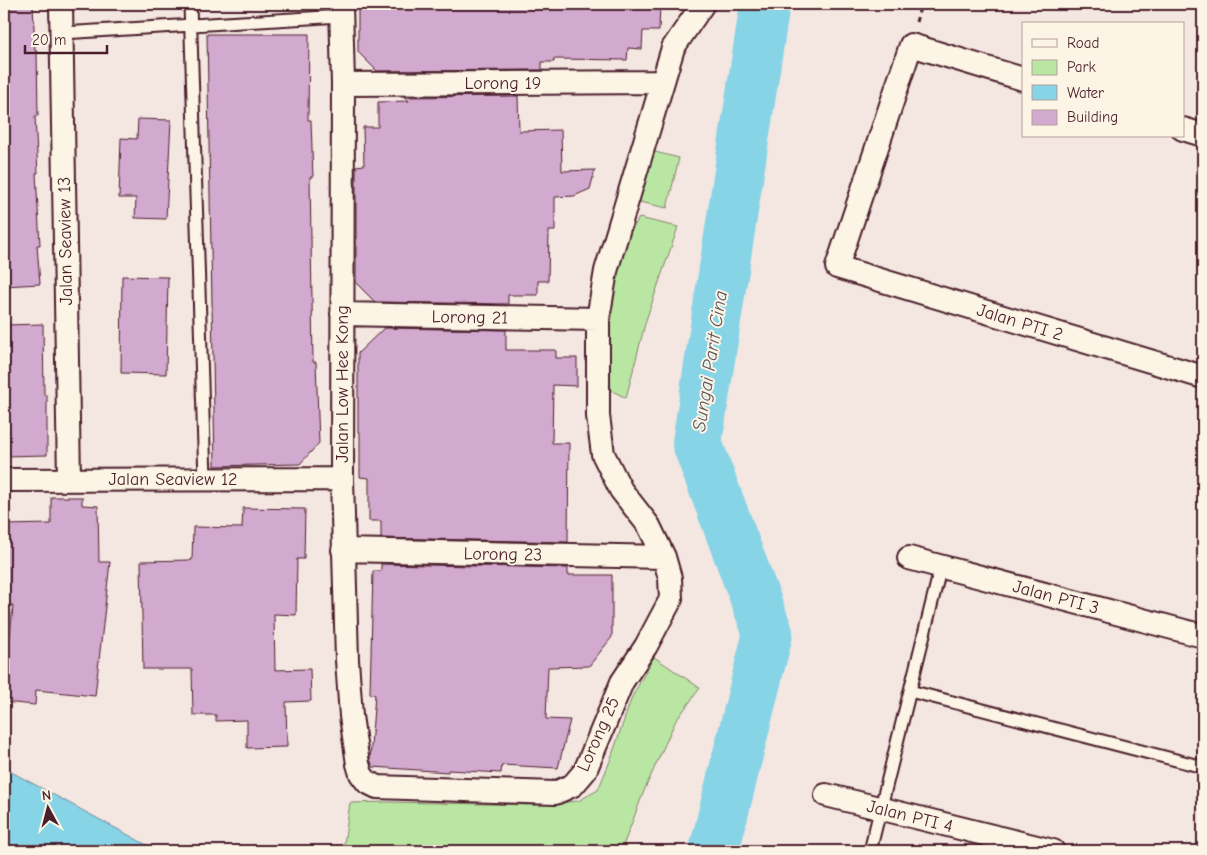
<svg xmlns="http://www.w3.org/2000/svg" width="1207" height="855" font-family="'Comic Neue',sans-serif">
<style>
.green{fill:#bae6a4;stroke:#828268}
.water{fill:#87d4e7;stroke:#6f8c9c}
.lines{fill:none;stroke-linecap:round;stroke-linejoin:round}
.river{stroke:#87d4e7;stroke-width:50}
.building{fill:#d2a9cf;stroke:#4a1f2b}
.lane-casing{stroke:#4a1f2b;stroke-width:15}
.street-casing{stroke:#4a1f2b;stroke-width:26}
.path{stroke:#4a1f2b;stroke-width:3;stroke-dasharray:5 4;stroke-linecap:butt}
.lane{stroke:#fcf5e5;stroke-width:11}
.street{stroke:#fcf5e5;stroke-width:22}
.labels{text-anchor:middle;stroke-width:4;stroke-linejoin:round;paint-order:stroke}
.street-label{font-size:18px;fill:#4a1f2b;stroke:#fcf5e5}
.water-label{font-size:19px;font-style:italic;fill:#5c5563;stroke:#fcf5e5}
</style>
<rect width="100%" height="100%" fill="#f4e6e1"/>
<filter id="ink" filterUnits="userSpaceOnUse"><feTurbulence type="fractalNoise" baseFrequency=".02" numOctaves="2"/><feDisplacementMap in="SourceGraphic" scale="10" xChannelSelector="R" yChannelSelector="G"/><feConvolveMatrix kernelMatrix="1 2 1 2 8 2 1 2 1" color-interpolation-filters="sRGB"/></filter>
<g filter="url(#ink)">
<path class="green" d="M 651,151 L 679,158 L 667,208 L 635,201 Z
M 639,218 L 678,227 L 646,320 L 626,398 L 607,388 C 608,345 606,294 620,252 C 624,241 633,229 639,218 Z
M 654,657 L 700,688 L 675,722 L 644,791 L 621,851 L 343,851 L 350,803 L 387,802 L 535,805 L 578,801 L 598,790 L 610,761 L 632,697 Z"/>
<path class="water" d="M 4,768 L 158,851 L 4,851 Z"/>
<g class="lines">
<path class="river" d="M 714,851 L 768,633 L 697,443 L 765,4"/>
</g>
<path class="building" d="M 4,4 L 33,4 L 35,51 L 37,51 L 38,116 L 35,116 L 38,173 L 36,173 L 40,245 L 37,245 L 40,284 L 4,286 Z
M 358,4 L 660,4 L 659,31 L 643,31 L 642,49 L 628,48 L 627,60 L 554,59 L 554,62 L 542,62 L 542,70 L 377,71 L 358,52 Z
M 207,34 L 309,34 L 308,120 L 311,120 L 313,177 L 310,177 L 313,362 L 316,362 L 319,443 L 300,464 L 215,466 Z
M 518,96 L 519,131 L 561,130 L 562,171 L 595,170 L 590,189 L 574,196 L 555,197 L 555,231 L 549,231 L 548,281 L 538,281 L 538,295 L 508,295 L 508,304 L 375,302 L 356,283 L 356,166 L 364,165 L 363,127 L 378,127 L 378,102 L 409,101 L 404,97 Z
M 138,119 L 171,120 L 166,219 L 135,218 L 136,198 L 119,198 L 121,138 L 137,139 Z
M 122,276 L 168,277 L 166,374 L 121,373 Z
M 43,324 L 44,395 L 47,395 L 47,455 L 4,456 L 4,325 Z
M 384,328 L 506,330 L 506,350 L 556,350 L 556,358 L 577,358 L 577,386 L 553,385 L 552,443 L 569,443 L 568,542 L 381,538 L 381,521 L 369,521 L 369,478 L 360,477 L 360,432 L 358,432 L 358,353 Z
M 51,497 L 82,497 L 82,505 L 98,506 L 99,562 L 110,562 L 95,696 L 36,690 L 35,705 L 4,702 L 13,605 L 4,605 L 4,525 L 51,524 Z
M 243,508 L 305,509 L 304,559 L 297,559 L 296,615 L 274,614 L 275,670 L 310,669 L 311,701 L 286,702 L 287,747 L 247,748 L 247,720 L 216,721 L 216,715 L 193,715 L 192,669 L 143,669 L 141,561 L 192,560 L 193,527 L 242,528 Z
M 381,564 L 568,568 L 568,575 L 612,575 L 612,637 L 589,666 L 548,667 L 546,719 L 570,720 L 558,768 L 502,765 L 501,773 L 448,770 L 448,772 L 373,767 L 370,759 L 375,695 L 370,694 L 373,571 L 381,571 Z"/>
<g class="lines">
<defs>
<path id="lane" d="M 190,4 L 205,479
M 62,33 L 341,16
M 910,691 L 1203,767
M 870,851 L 941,566"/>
<path id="street" d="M 61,4 L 69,479
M 341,4 L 343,84 L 342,479 L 347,660 L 351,716 L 358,764 L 361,774 L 367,782 L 377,787 L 555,793 L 573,785 L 585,771 L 622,682 L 646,646 L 671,599 L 670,578 L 664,557 L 649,526 L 621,490 L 603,454 L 598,416 L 598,319 L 606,271 L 673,48 L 703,4
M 1023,79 L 911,45 L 837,267 L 1203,377
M 343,84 L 662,82
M 1183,129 L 1203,135
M 342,314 L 598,319
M 4,480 L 342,479
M 343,550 L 664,557
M 909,558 L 1203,636
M 826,795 L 1053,851"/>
</defs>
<use href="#lane" class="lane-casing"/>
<use href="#street" class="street-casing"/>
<path class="path" d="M 916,22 L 921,4"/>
<use href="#lane" class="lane"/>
<use href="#street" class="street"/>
</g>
</g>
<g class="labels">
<g class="street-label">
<text x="503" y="89">Lorong 19</text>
<text transform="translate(65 241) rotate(-91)" y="6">Jalan Seaview 13</text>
<text transform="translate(470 317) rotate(1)" y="6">Lorong 21</text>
<text transform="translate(1020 322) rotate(17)" y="6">Jalan PTI 2</text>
<text transform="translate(342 384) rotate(-90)" y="6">Jalan Low Hee Kong</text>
<text x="173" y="485">Jalan Seaview 12</text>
<text transform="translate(503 554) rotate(1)" y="6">Lorong 23</text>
<text transform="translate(1056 597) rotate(15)" y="6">Jalan PTI 3</text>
<text transform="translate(598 734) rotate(-66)" y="6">Lorong 25</text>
<text transform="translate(910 816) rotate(14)" y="6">Jalan PTI 4</text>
</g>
<g class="water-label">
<text transform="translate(709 361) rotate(-81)" y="7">Sungai Parit Cina</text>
</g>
</g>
<rect width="1207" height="855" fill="none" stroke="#fcf5e5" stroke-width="20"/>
<rect x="10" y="10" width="1187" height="835" fill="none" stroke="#4a1f2b" stroke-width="2" filter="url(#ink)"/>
<rect x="1022" y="22" width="162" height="115" fill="#fcf5e5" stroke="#b59f9b"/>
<rect x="1032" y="39" width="25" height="8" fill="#fcf5e5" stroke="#b59f9b"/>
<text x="1067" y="48" font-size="15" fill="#4a1f2b">Road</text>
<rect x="1032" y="60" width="25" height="15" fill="#bae6a4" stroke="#b59f9b"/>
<text x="1067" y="72" font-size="15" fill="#4a1f2b">Park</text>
<rect x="1032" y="85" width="25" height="15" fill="#87d4e7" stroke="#b59f9b"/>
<text x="1067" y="98" font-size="15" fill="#4a1f2b">Water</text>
<rect x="1032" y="110" width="25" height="15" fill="#d2a9cf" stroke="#b59f9b"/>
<text x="1067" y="122" font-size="15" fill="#4a1f2b">Building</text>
<g transform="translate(48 808) rotate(353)" stroke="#fcf5e5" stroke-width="4" paint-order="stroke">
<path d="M0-4L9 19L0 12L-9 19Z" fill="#4a1f2b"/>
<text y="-8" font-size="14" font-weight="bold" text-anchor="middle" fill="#4a1f2b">N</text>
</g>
<path d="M25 45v8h82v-8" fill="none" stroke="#4a1f2b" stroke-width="2.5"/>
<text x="32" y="45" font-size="15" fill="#4a1f2b" stroke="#fcf5e5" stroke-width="4" paint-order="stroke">20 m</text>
</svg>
